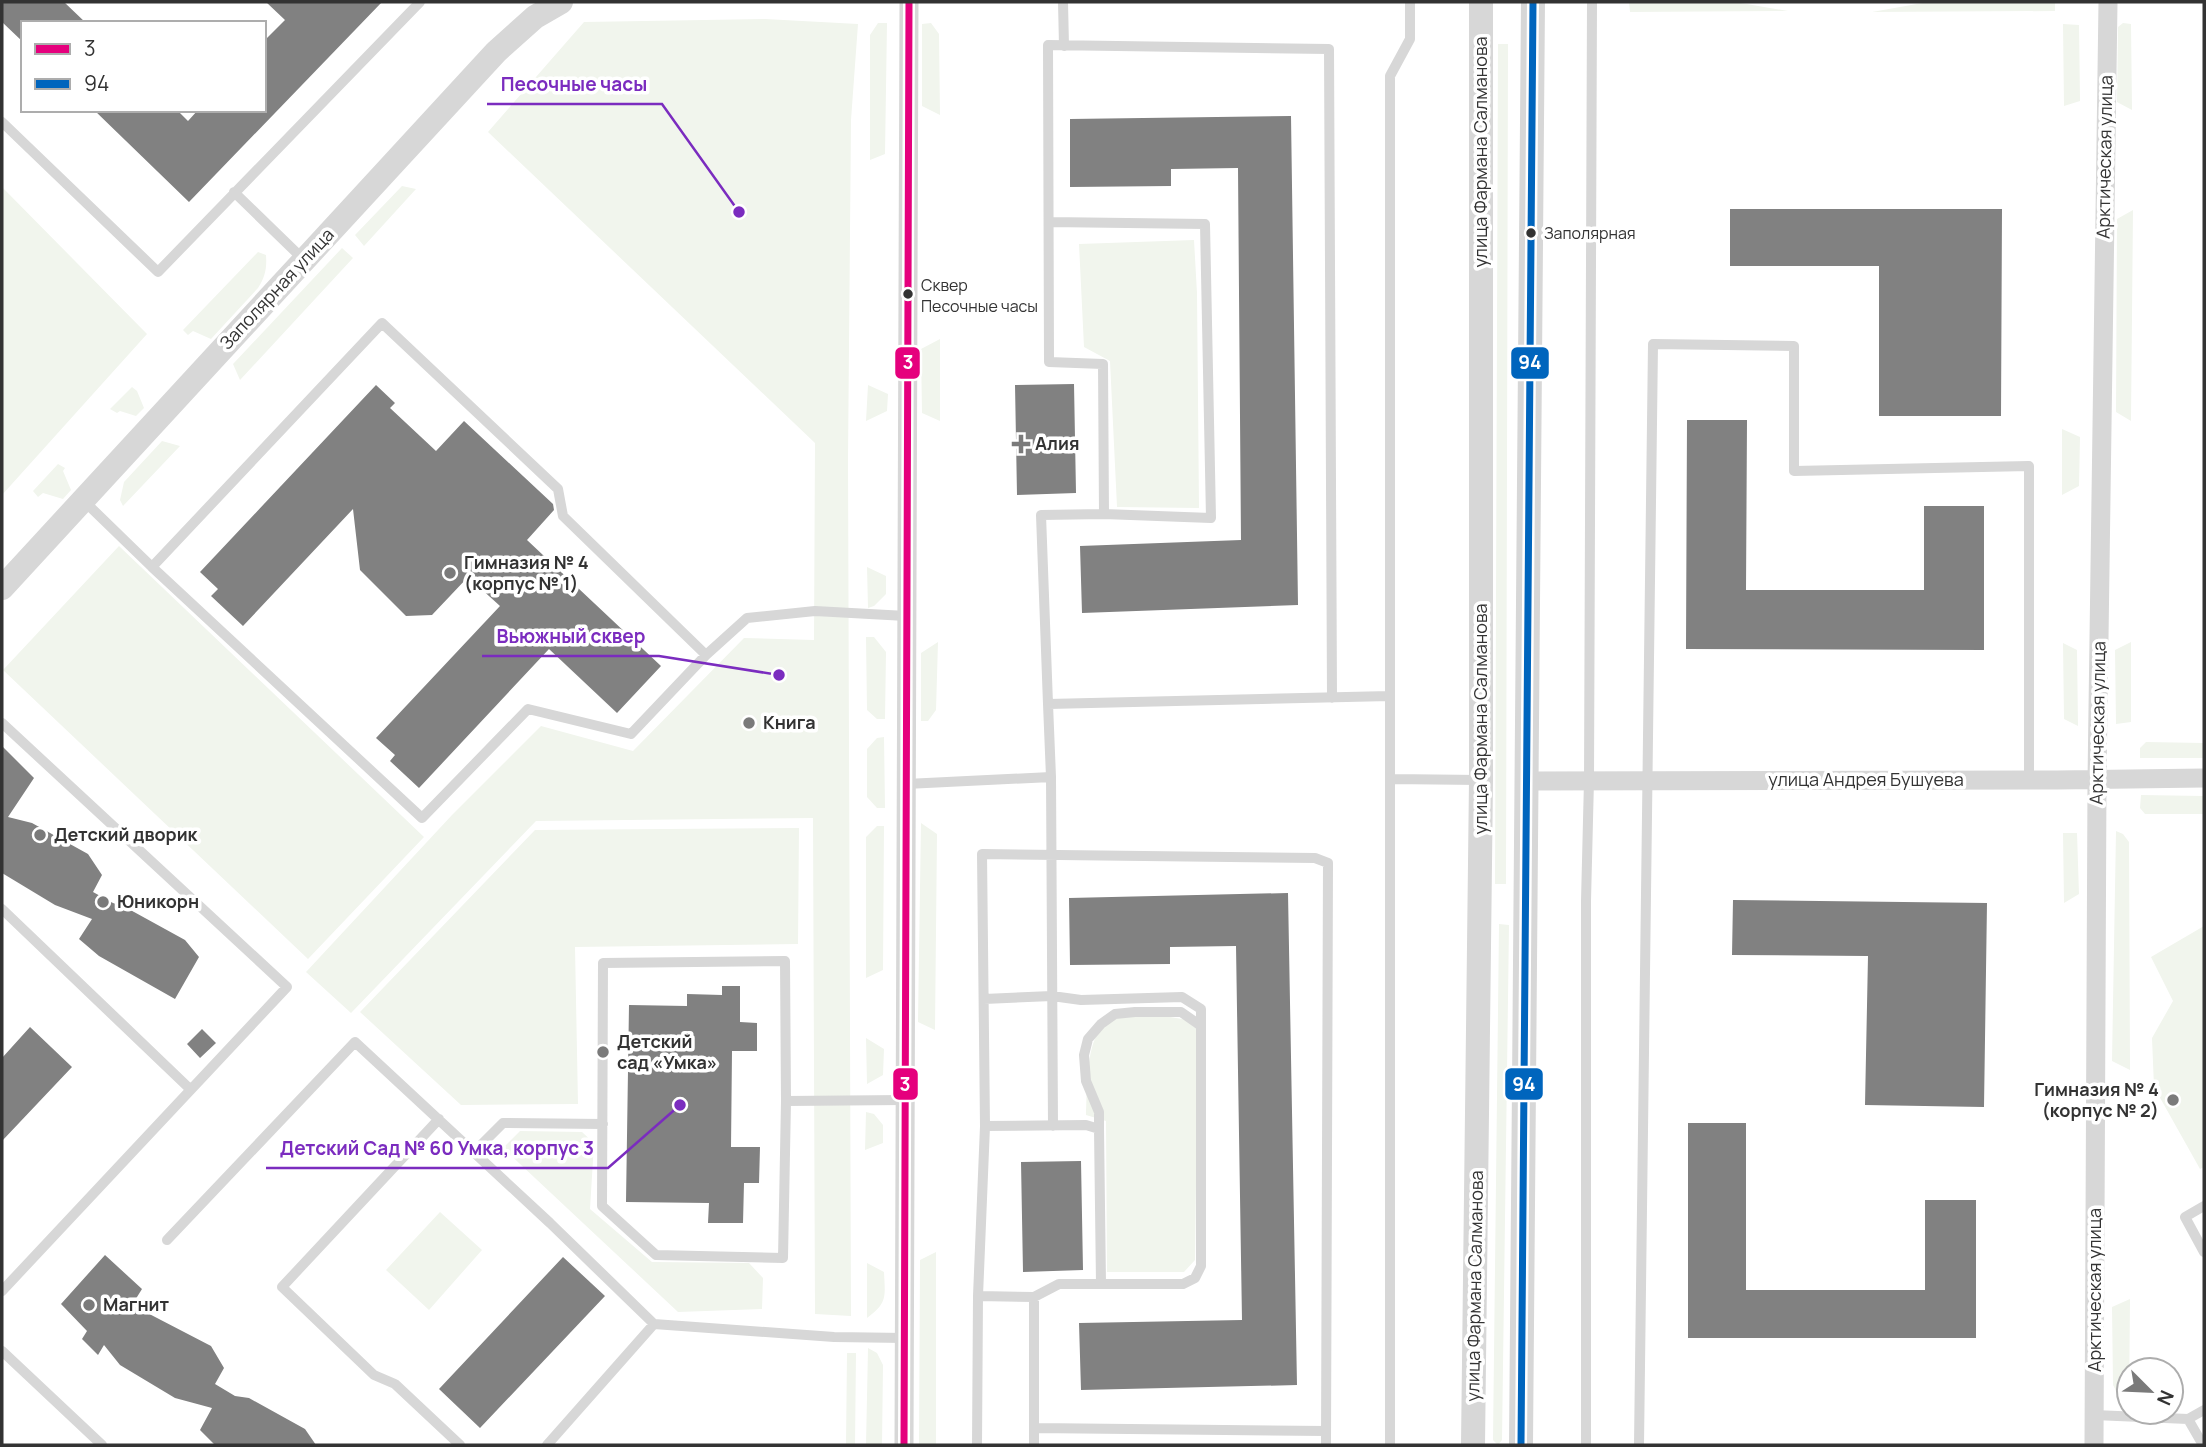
<svg xmlns="http://www.w3.org/2000/svg" width="2206" height="1447" font-family="Manrope,sans-serif">
<style>
.green{fill:#f1f5ed}
.building{fill:#818181}
.lines{fill:none;stroke-linecap:round;stroke-linejoin:round}
.service{stroke:#d7d7d7;stroke-width:10}
.minor{stroke:#d7d7d7;stroke-width:19}
.tertiary{stroke:#d7d7d7;stroke-width:24}
.bus-1-casing{stroke:#fff;stroke-width:12}
.bus-2-casing{stroke:#fff;stroke-width:12}
.bus-1{stroke:#e5007d;stroke-width:7}
.bus-2{stroke:#0065bd;stroke-width:7}
.bus-dot{fill:#333;stroke:#fff;stroke-width:2.5}
.poi-dot{fill:#7a7a7a;stroke:#fff;stroke-width:2.5}
.labels{text-anchor:middle;stroke-width:7;stroke-linejoin:round;paint-order:stroke}
.bus-label{font-size:16px;fill:#333;stroke:#fff;text-anchor:start}
.street-label{font-size:18px;fill:#333;stroke:#fff}
.poi-label{font-size:18px;font-weight:bold;fill:#333;stroke:#fff;text-anchor:start}
.leader{fill:none;stroke:#7b2cbf;stroke-width:2.5}
.callout-dot{fill:#7b2cbf;stroke:#fff;stroke-width:2.5}
.callout-label{font-size:19px;text-anchor:middle;font-weight:bold;fill:#7b2cbf;stroke:#fff;stroke-width:7;stroke-linejoin:round;paint-order:stroke}
.line-badge{stroke:#fff;stroke-width:2.5}
.badge-label{font-size:19px;text-anchor:middle;font-weight:bold;fill:#fff}
</style>
<rect width="100%" height="100%" fill="#fff"/>
<path class="green" d="M 1629,2 L 1735,2 L 1788,11 L 1630,12 Z
M 1928,2 L 2055,2 L 2055,11 L 1872,12 Z
M 765,19 L 858,24 L 851,120 L 848,459 L 851,1316 L 815,1314 L 813,818 L 536,821 L 351,1013 L 306,972 L 452,815 L 541,726 L 633,751 L 744,638 L 814,640 L 815,443 L 488,132 L 584,22 Z
M 878,23 L 887,23 L 885,154 L 870,160 L 870,35 Z
M 931,23 L 939,34 L 940,115 L 922,106 L 922,24 Z
M 2123,23 L 2131,24 L 2132,110 L 2117,102 L 2118,27 Z
M 2063,24 L 2079,25 L 2080,101 L 2064,106 Z
M 1498,44 L 1508,44 L 1506,884 L 1495,884 Z
M 402,186 L 416,189 L 364,246 L 355,235 Z
M 2,187 L 147,334 L 2,495 Z
M 2133,210 L 2131,421 L 2116,412 L 2117,219 Z
M 1194,240 L 1197,293 L 1199,508 L 1117,507 L 1110,361 L 1084,347 L 1079,244 Z
M 342,248 L 353,258 L 240,380 L 233,364 Z
M 258,252 L 266,255 C 267,269 265,277 258,288 L 211,339 L 193,331 L 188,335 L 183,330 Z
M 940,339 L 940,421 L 922,413 L 921,349 Z
M 868,385 L 888,394 L 887,411 L 866,421 Z
M 132,387 L 137,391 L 144,408 L 136,416 L 120,411 L 117,413 L 110,409 Z
M 2062,429 L 2080,437 L 2079,486 L 2062,495 Z
M 162,441 L 180,446 L 123,506 L 120,500 L 124,482 Z
M 58,464 L 65,468 L 63,471 L 71,490 L 63,499 L 43,493 L 38,497 L 33,491 Z
M 119,546 L 424,837 L 308,959 L 3,670 Z
M 867,567 L 886,576 L 886,594 L 874,606 L 868,608 Z
M 866,637 L 874,637 L 886,652 L 885,719 L 877,719 L 867,710 Z
M 938,642 L 936,710 L 928,721 L 921,721 L 921,653 Z
M 2131,642 L 2131,722 L 2116,724 L 2115,650 Z
M 2063,643 L 2077,650 L 2078,726 L 2064,719 Z
M 884,737 L 885,808 L 877,808 L 867,797 L 867,749 L 877,738 Z
M 2146,742 L 2204,743 L 2204,758 L 2140,758 L 2140,748 Z
M 2141,795 L 2204,796 L 2204,814 L 2145,814 L 2140,808 Z
M 921,823 L 937,834 L 935,1030 L 918,1022 Z
M 877,826 L 884,826 L 883,970 L 866,978 L 866,837 Z
M 799,828 L 798,944 L 575,947 L 578,1104 L 461,1105 L 360,1012 L 535,830 Z
M 2116,831 L 2123,834 L 2129,842 L 2130,1070 L 2112,1061 Z
M 2063,833 L 2077,833 L 2079,894 L 2064,903 Z
M 1499,924 L 1509,925 L 1502,1440 L 1498,1445 L 1493,1440 Z
M 2204,926 L 2204,1167 L 2200,1169 L 2154,1087 L 2152,1038 L 2173,1001 L 2151,957 Z
M 1170,1017 L 1188,1020 L 1198,1029 L 1195,1260 L 1184,1272 L 1107,1272 L 1106,1121 L 1086,1115 C 1088,1088 1083,1023 1119,1017 C 1135,1015 1153,1017 1170,1017 Z
M 866,1038 L 884,1049 L 883,1075 L 867,1084 Z
M 866,1112 L 874,1114 L 883,1125 L 883,1143 L 865,1150 Z
M 520,1131 L 582,1132 L 594,1143 L 590,1209 L 652,1262 L 749,1263 L 763,1278 L 762,1309 L 678,1312 L 503,1148 Z
M 440,1212 L 482,1250 L 429,1310 L 386,1270 Z
M 936,1252 L 936,1445 L 919,1445 L 920,1260 Z
M 867,1263 L 884,1272 C 885,1296 888,1303 867,1318 Z
M 2130,1299 L 2129,1405 L 2120,1398 L 2113,1385 L 2112,1307 Z
M 868,1348 L 877,1353 L 883,1365 L 882,1445 L 866,1445 Z
M 847,1353 L 856,1353 L 855,1445 L 846,1445 Z"/>
<path class="building" d="M 2,2 L 64,2 L 86,23 L 23,23 L 23,42 L 2,22 Z
M 266,2 L 382,2 L 189,202 L 94,110 L 177,110 L 188,121 L 198,110 L 264,110 L 264,41 L 285,20 Z
M 1291,116 L 1298,605 L 1082,613 L 1080,546 L 1241,540 L 1238,168 L 1171,169 L 1171,186 L 1070,187 L 1070,119 Z
M 1730,209 L 2002,209 L 2001,416 L 1879,416 L 1879,266 L 1730,266 Z
M 1074,384 L 1076,493 L 1017,495 L 1015,385 Z
M 376,385 L 395,403 L 390,408 L 436,451 L 464,421 L 553,504 L 554,510 L 527,540 L 661,666 L 617,713 L 549,649 L 419,788 L 390,761 L 395,755 L 376,738 L 500,606 L 468,577 L 432,615 L 406,616 L 360,570 L 353,509 L 243,626 L 211,596 L 218,589 L 200,572 Z
M 1687,420 L 1747,420 L 1746,590 L 1924,590 L 1924,506 L 1984,506 L 1984,650 L 1686,649 Z
M 2,746 L 34,778 L 8,817 L 32,823 L 88,854 L 102,875 L 93,892 L 113,903 L 125,907 L 185,940 L 199,957 L 175,999 L 99,956 L 79,939 L 92,919 L 55,905 L 2,873 Z
M 1288,893 L 1297,1385 L 1081,1390 L 1079,1323 L 1242,1320 L 1236,946 L 1170,947 L 1170,964 L 1070,965 L 1069,898 Z
M 1733,900 L 1987,903 L 1984,1107 L 1865,1105 L 1868,956 L 1732,955 Z
M 722,986 L 740,986 L 740,1022 L 757,1023 L 757,1051 L 732,1051 L 731,1147 L 760,1147 L 759,1183 L 744,1183 L 743,1223 L 708,1223 L 709,1203 L 626,1202 L 629,1005 L 687,1006 L 687,994 L 722,995 Z
M 30,1027 L 72,1067 L 2,1141 L 2,1058 Z
M 202,1029 L 216,1043 L 200,1058 L 187,1044 Z
M 1688,1123 L 1746,1123 L 1746,1290 L 1925,1290 L 1925,1200 L 1976,1200 L 1976,1338 L 1688,1338 Z
M 1081,1161 L 1083,1270 L 1023,1272 L 1021,1162 Z
M 105,1255 L 142,1289 L 132,1305 L 211,1346 L 224,1368 L 215,1384 L 235,1396 L 249,1398 L 305,1429 L 316,1445 L 215,1445 L 200,1430 L 212,1408 L 175,1398 L 120,1365 L 104,1345 L 98,1355 L 82,1339 L 87,1331 L 61,1304 Z
M 563,1257 L 605,1296 L 480,1428 L 439,1389 Z"/>
<g class="lines">
<path class="service" d="M 1063,2 L 1064,46
M 2,122 L 158,272 L 420,2
M 234,192 L 304,260
M 1049,222 L 1205,224 L 1211,518 L 1104,514
M 83,500 L 152,567
M 706,655 L 563,516 L 558,489 L 382,323 L 152,567 L 422,818 L 528,709 L 631,734 L 706,655 L 747,618 L 815,611 L 906,616
M 1332,698 L 1329,49 L 1048,45 L 1049,362 L 1103,364 L 1104,514 L 1041,515 L 1048,704 L 1390,696 L 1390,76 L 1410,39 L 1410,2
M 1048,704 L 1051,777
M 2,723 L 287,987 L 2,1291
M 1390,779 L 1480,780
M 906,784 L 1051,777 L 1053,1126
M 2,909 L 190,1089
M 785,961 L 786,1101 L 783,1258 L 656,1255 L 602,1206 L 603,963 Z
M 984,999 L 1052,996 L 1081,1000 L 1182,997 L 1201,1009 L 1201,1266 L 1195,1278 L 1183,1284 L 1101,1284
M 786,1101 L 904,1100
M 439,1119 L 282,1287 L 374,1375 L 395,1384 L 460,1445
M 1099,1129 L 1099,1112 L 1086,1081 L 1084,1055 L 1088,1039 L 1101,1024 L 1115,1014 L 1135,1012 L 1181,1012 L 1201,1026
M 474,1152 L 503,1123 L 603,1124
M 2204,1206 L 2185,1217 L 2204,1252
M 167,1240 L 355,1042 L 550,1223 L 654,1324 L 834,1337 L 905,1338
M 978,1296 L 1034,1297 L 1059,1284 L 1101,1284 L 1099,1129 L 1086,1125 L 985,1126
M 1034,1297 L 1034,1445
M 2,1351 L 102,1445
M 2094,1415 L 2188,1419 L 2204,1410
M 2188,1419 L 2203,1445
M 1034,1428 L 1326,1431
M 547,1445 L 654,1324
M 977,1445 L 978,1296 L 985,1126 L 982,854 L 1315,858 L 1328,863 L 1326,1445
M 1390,1445 L 1390,696
M 1586,1445 L 1586,901 L 1589,780 L 1592,2
M 1639,1445 L 1653,344 L 1794,346 L 1794,471 L 2029,466 L 2029,780"/>
<path class="minor" d="M 1528,781 L 2057,780 L 2204,778
M 904,1445 L 909,2
M 2094,1445 L 2097,780 L 2108,2"/>
<path class="tertiary" d="M 2,588 L 496,52 L 535,17 L 561,2
M 1473,1445 L 1481,780 L 1481,2
M 1521,1445 L 1533,2"/>
<defs>
<path id="bus-1" d="M 904,1445 L 909,2"/>
<path id="bus-2" d="M 1521,1445 L 1533,2"/>
</defs>
<use href="#bus-1" class="bus-1-casing"/>
<use href="#bus-2" class="bus-2-casing"/>
<use href="#bus-1" class="bus-1"/>
<use href="#bus-2" class="bus-2"/>
</g>
<g class="bus-dot">
<circle cx="1531" cy="233" r="6"/>
<circle cx="908" cy="294" r="6"/>
</g>
<g class="poi-dot">
<path d="M1017.5 433.5h7v7h7v7h-7v7h-7v-7h-7v-7h7z"/>
<circle cx="450" cy="573" r="7"/>
<circle cx="749" cy="723" r="7"/>
<circle cx="40" cy="835" r="7"/>
<circle cx="103" cy="902" r="7"/>
<circle cx="603" cy="1052" r="7"/>
<circle cx="2173" cy="1100" r="7"/>
<circle cx="89" cy="1305" r="7"/>
</g>
<g class="labels">
<g class="bus-label">
<text x="1544" y="239">Заполярная</text>
<text x="921" y="291">Сквер<tspan x="921" dy="21">Песочные часы</tspan></text>
</g>
<g class="street-label">
<text transform="translate(1481 152) rotate(-90)" y="6">улица Фармана Салманова</text>
<text transform="translate(2105 157) rotate(-89)" y="6">Арктическая улица</text>
<text transform="translate(277 289) rotate(-47)" y="6">Заполярная улица</text>
<text transform="translate(1481 719) rotate(-90)" y="6">улица Фармана Салманова</text>
<text transform="translate(2098 723) rotate(-89)" y="6">Арктическая улица</text>
<text x="1866" y="786">улица Андрея Бушуева</text>
<text transform="translate(1475 1286) rotate(-89)" y="6">улица Фармана Салманова</text>
<text transform="translate(2095 1290) rotate(-90)" y="6">Арктическая улица</text>
</g>
<g class="poi-label">
<text x="1035" y="450">Алия</text>
<text x="464" y="569">Гимназия № 4<tspan x="464" dy="21">(корпус № 1)</tspan></text>
<text x="763" y="729">Книга</text>
<text x="54" y="841">Детский дворик</text>
<text x="117" y="908">Юникорн</text>
<text x="617" y="1048">Детский<tspan x="617" dy="21">сад «Умка»</tspan></text>
<text x="2159" y="1096" text-anchor="end">Гимназия № 4<tspan x="2159" dy="21">(корпус № 2)</tspan></text>
<text x="103" y="1311">Магнит</text>
</g>
</g>
<path class="leader" d="M739 212L662 104H487M779 675L659 656H482M680 1105L608 1168H266"/>
<g class="callout-dot">
<circle cx="739" cy="212" r="7"/>
<circle cx="779" cy="675" r="7"/>
<circle cx="680" cy="1105" r="7"/>
</g>
<g class="callout-label">
<text x="574" y="91">Песочные часы</text>
<text x="571" y="643">Вьюжный сквер</text>
<text x="437" y="1155">Детский Сад № 60 Умка, корпус 3</text>
</g>
<g class="line-badge">
<rect x="1510" y="346" width="40" height="34" rx="7" fill="#0065bd"/>
<rect x="894" y="346" width="27" height="34" rx="7" fill="#e5007d"/>
<rect x="892" y="1067" width="27" height="34" rx="7" fill="#e5007d"/>
<rect x="1504" y="1067" width="40" height="34" rx="7" fill="#0065bd"/>
</g>
<g class="badge-label">
<text x="1530" y="369">94</text>
<text x="908" y="369">3</text>
<text x="905" y="1091">3</text>
<text x="1524" y="1091">94</text>
</g>
<rect width="2206" height="1447" fill="none" stroke="#333333" stroke-width="7"/>
<rect x="21" y="21" width="245" height="91" fill="#ffffff" stroke="#adadad" stroke-width="2"/>
<rect x="35" y="44" width="35" height="10" fill="#e5007d" stroke="#adadad" stroke-width="2"/>
<text x="84" y="56" font-size="21" fill="#333333">3</text>
<rect x="35" y="79" width="35" height="10" fill="#0065bd" stroke="#adadad" stroke-width="2"/>
<text x="84" y="91" font-size="21" fill="#333333">94</text>
<g transform="translate(2150 1391) rotate(114)"><circle r="33" fill="#ffffff" stroke="#adadad" stroke-width="2"/>
<path d="M0-5L12 26L0 18L-12 26Z" fill="#7a7a7a"/>
<text y="-10" font-size="19" font-weight="bold" text-anchor="middle" fill="#333333">N</text>
</g>
</svg>
